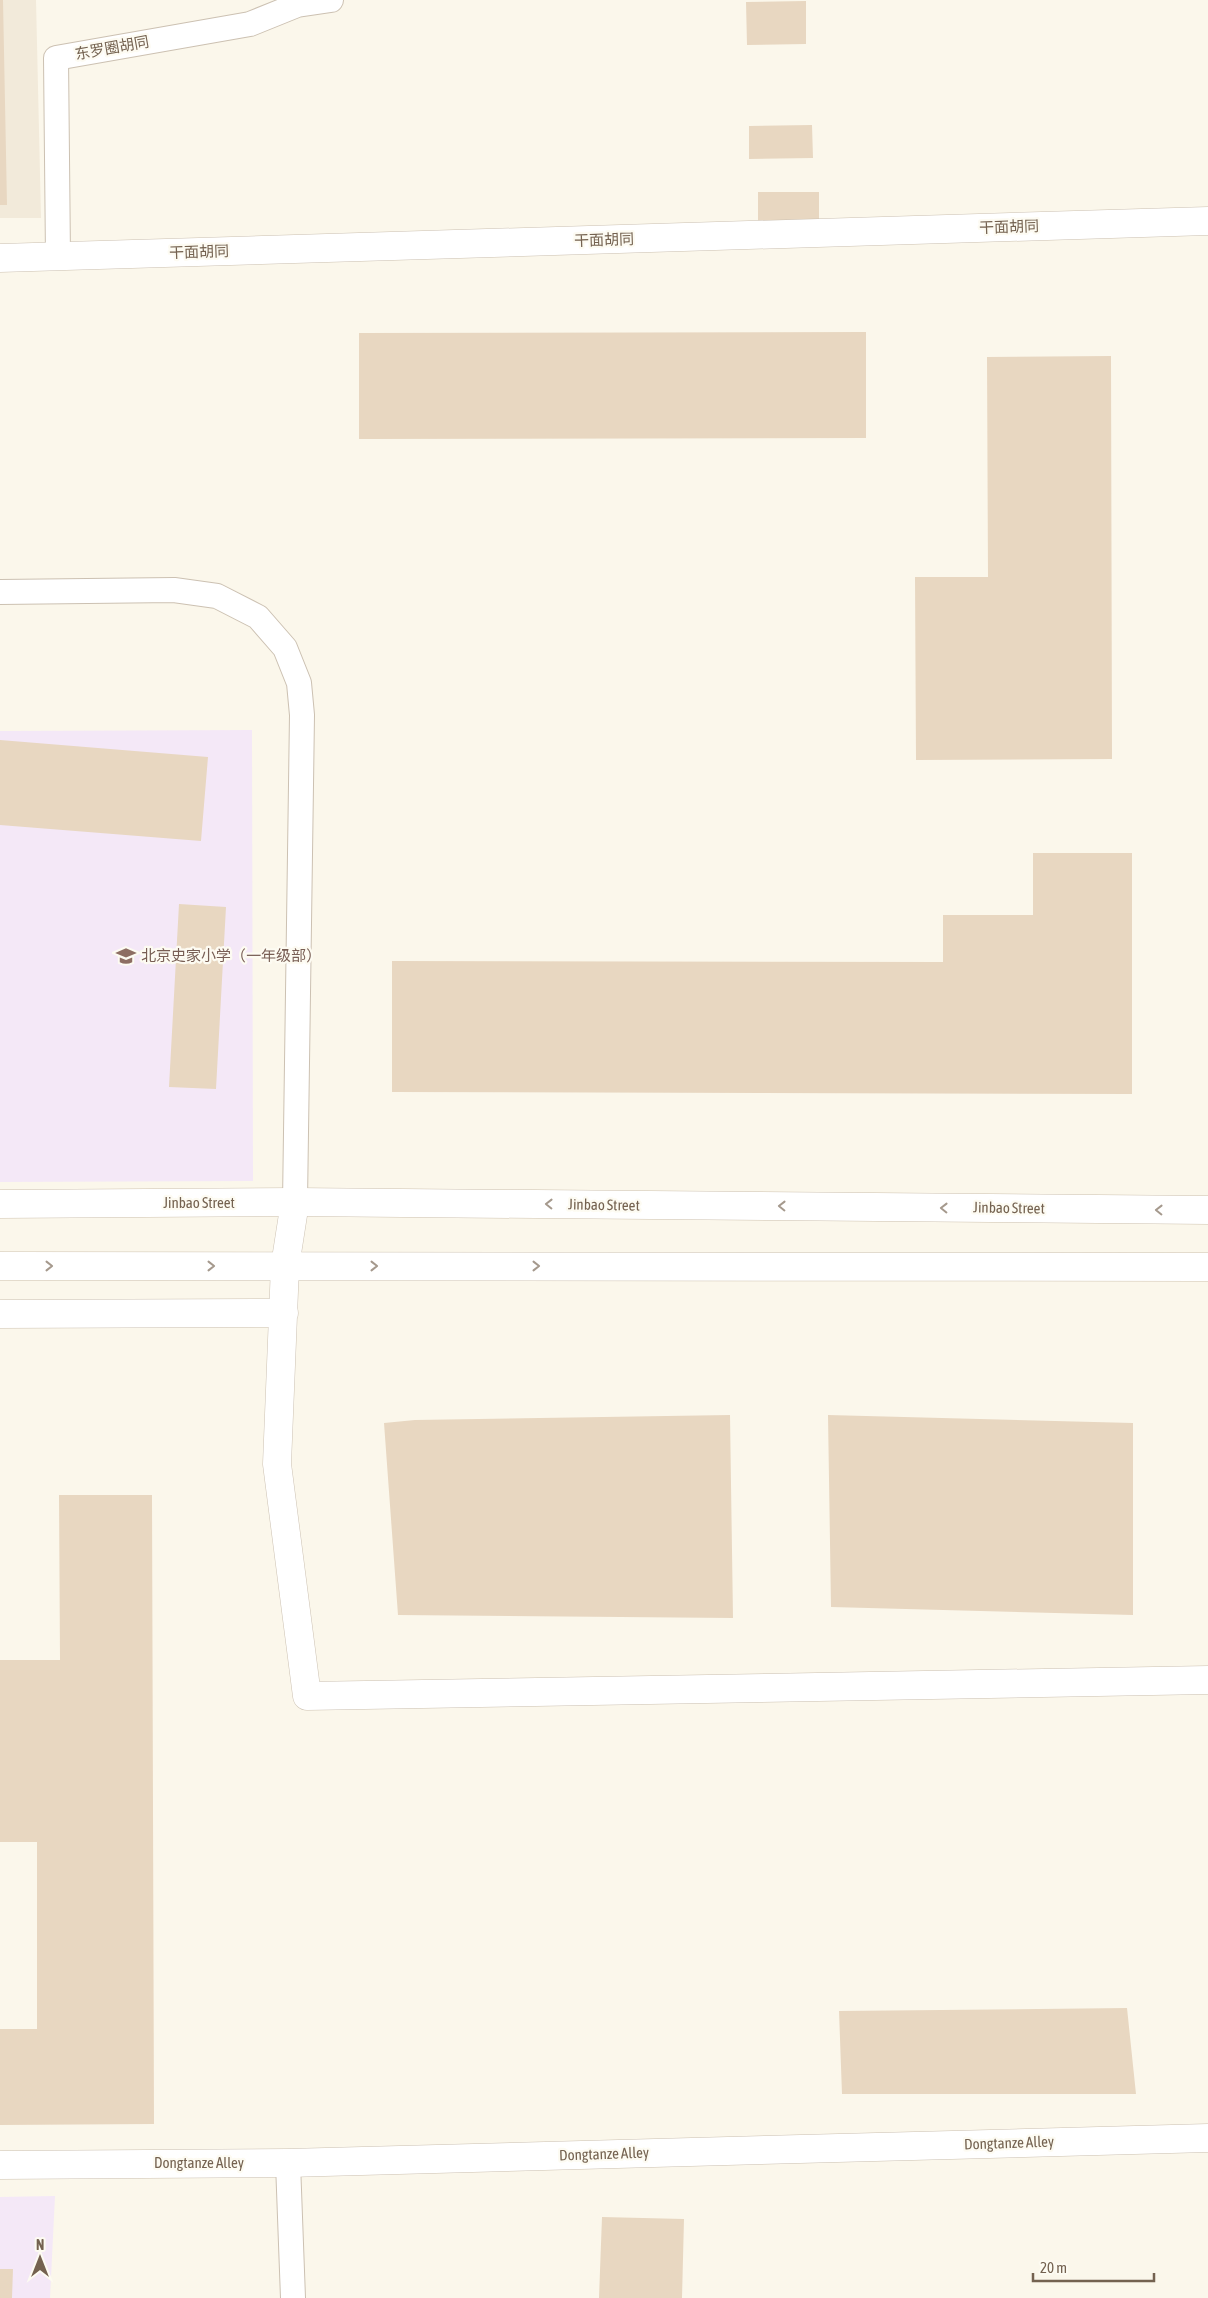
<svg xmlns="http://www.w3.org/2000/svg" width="1208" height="2298" font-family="'Asap Condensed','Noto Sans SC',sans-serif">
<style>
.residential{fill:#f2eada}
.education{fill:#f4e8f7}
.building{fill:#e8d7c1}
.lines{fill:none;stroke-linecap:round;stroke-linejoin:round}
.service-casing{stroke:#ccc1b2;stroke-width:26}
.minor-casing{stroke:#ccc1b2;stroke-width:29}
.secondary-casing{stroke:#cec2b0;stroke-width:29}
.service{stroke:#fff;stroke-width:24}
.minor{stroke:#fff;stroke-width:28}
.secondary{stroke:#fff;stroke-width:28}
.oneway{stroke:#a5998d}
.labels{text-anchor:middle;stroke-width:4.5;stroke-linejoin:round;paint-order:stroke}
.street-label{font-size:15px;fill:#746250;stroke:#fdfbf2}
.education-label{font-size:15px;fill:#785e54;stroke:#fdfbf2;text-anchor:start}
</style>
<rect width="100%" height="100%" fill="#fbf7eb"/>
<path class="residential" d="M 0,0 L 36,0 L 41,218 L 0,218 Z"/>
<path class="education" d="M 252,730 L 253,1181 L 0,1182 L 0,731 Z
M 55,2196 L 50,2298 L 0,2298 L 0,2197 Z"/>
<path class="building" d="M 0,0 L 3,0 L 7,205 L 0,205 Z
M 806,1 L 806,44 L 747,45 L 746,2 Z
M 812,125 L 813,158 L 749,159 L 749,126 Z
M 758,192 L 819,192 L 819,221 L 758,221 Z
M 866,332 L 866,438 L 359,439 L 359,333 Z
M 1111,356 L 1112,759 L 916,760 L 915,577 L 988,577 L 987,357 Z
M 0,740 L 208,757 L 201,841 L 0,825 Z
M 1033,853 L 1132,853 L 1132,1094 L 392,1092 L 392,961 L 943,962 L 943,915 L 1033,915 Z
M 179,904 L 226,907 L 216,1089 L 169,1087 Z
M 730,1415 L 733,1618 L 398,1615 L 384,1423 L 415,1420 Z
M 828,1415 L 1133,1423 L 1133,1615 L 831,1607 Z
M 59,1495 L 152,1495 L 154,2124 L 0,2125 L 0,2029 L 37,2029 L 37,1842 L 0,1842 L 0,1660 L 60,1660 Z
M 1127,2008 L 1136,2094 L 842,2094 L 839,2011 Z
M 602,2217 L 684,2219 L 682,2298 L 599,2298 Z
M 0,2269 L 13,2269 L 12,2298 L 0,2298 Z"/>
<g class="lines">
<defs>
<path id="service" d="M 58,257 L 56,58 L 250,24 L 297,5 L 331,0
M 0,592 L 174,590 L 217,596 L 258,617 L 285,648 L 299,683 L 302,715 L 295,1202
M 288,2163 L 293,2298"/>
<path id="minor" d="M 0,258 L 1208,221
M 295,1202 L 285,1266 L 277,1464 L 307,1696 L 1208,1680
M 0,1314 L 284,1313
M 0,2165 L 288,2163 L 1208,2138"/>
<path id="secondary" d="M 0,1204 L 295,1202 L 1208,1210
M 0,1266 L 1208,1267"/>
</defs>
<use href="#service" class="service-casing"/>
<use href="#minor" class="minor-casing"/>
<use href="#secondary" class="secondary-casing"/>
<use href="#service" class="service"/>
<use href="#minor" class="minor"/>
<use href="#secondary" class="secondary"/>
</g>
<defs><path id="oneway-chevron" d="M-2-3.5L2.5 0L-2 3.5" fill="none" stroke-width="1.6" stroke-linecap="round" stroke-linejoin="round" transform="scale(1.25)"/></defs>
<g class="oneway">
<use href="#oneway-chevron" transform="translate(549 1204) rotate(-179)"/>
<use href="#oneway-chevron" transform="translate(782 1206) rotate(-179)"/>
<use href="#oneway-chevron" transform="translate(944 1208) rotate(-179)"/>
<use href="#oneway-chevron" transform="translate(1159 1210) rotate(-179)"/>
<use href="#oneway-chevron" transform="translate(49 1266)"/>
<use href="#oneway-chevron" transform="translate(211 1266)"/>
<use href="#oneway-chevron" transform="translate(374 1266)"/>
<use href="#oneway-chevron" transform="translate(536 1266)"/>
</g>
<defs>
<symbol id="school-bare" viewBox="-9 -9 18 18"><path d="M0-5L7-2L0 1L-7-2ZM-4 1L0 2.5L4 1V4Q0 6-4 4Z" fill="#8d6e63" stroke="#fdfbf2" stroke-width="2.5" paint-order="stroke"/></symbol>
</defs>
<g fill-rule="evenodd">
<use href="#school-bare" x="112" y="942" width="28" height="28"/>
</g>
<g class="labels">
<g class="street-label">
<text transform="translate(112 48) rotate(-10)" y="5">东罗圈胡同</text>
<text transform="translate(1009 227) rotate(-2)" y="5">干面胡同</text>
<text transform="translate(604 240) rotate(-2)" y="5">干面胡同</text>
<text transform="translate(199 252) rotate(-2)" y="5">干面胡同</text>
<text x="199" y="1208">Jinbao Street</text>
<text transform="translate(604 1205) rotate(1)" y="5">Jinbao Street</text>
<text transform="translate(1009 1208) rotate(1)" y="5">Jinbao Street</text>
<text transform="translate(1009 2143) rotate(-2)" y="5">Dongtanze Alley</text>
<text transform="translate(604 2154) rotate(-2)" y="5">Dongtanze Alley</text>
<text x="199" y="2168">Dongtanze Alley</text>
</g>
<g class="education-label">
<text x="141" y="961">北京史家小学（一年级部）</text>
</g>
</g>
<g transform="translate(40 2258)" stroke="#fdfbf2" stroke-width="4" paint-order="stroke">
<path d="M0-4L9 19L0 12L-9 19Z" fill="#746250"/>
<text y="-8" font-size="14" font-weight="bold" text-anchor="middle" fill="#746250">N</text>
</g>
<path d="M1033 2273v8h121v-8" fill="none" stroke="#746250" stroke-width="2.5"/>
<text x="1040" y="2273" font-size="15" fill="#746250" stroke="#fdfbf2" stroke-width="4" paint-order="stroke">20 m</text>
</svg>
